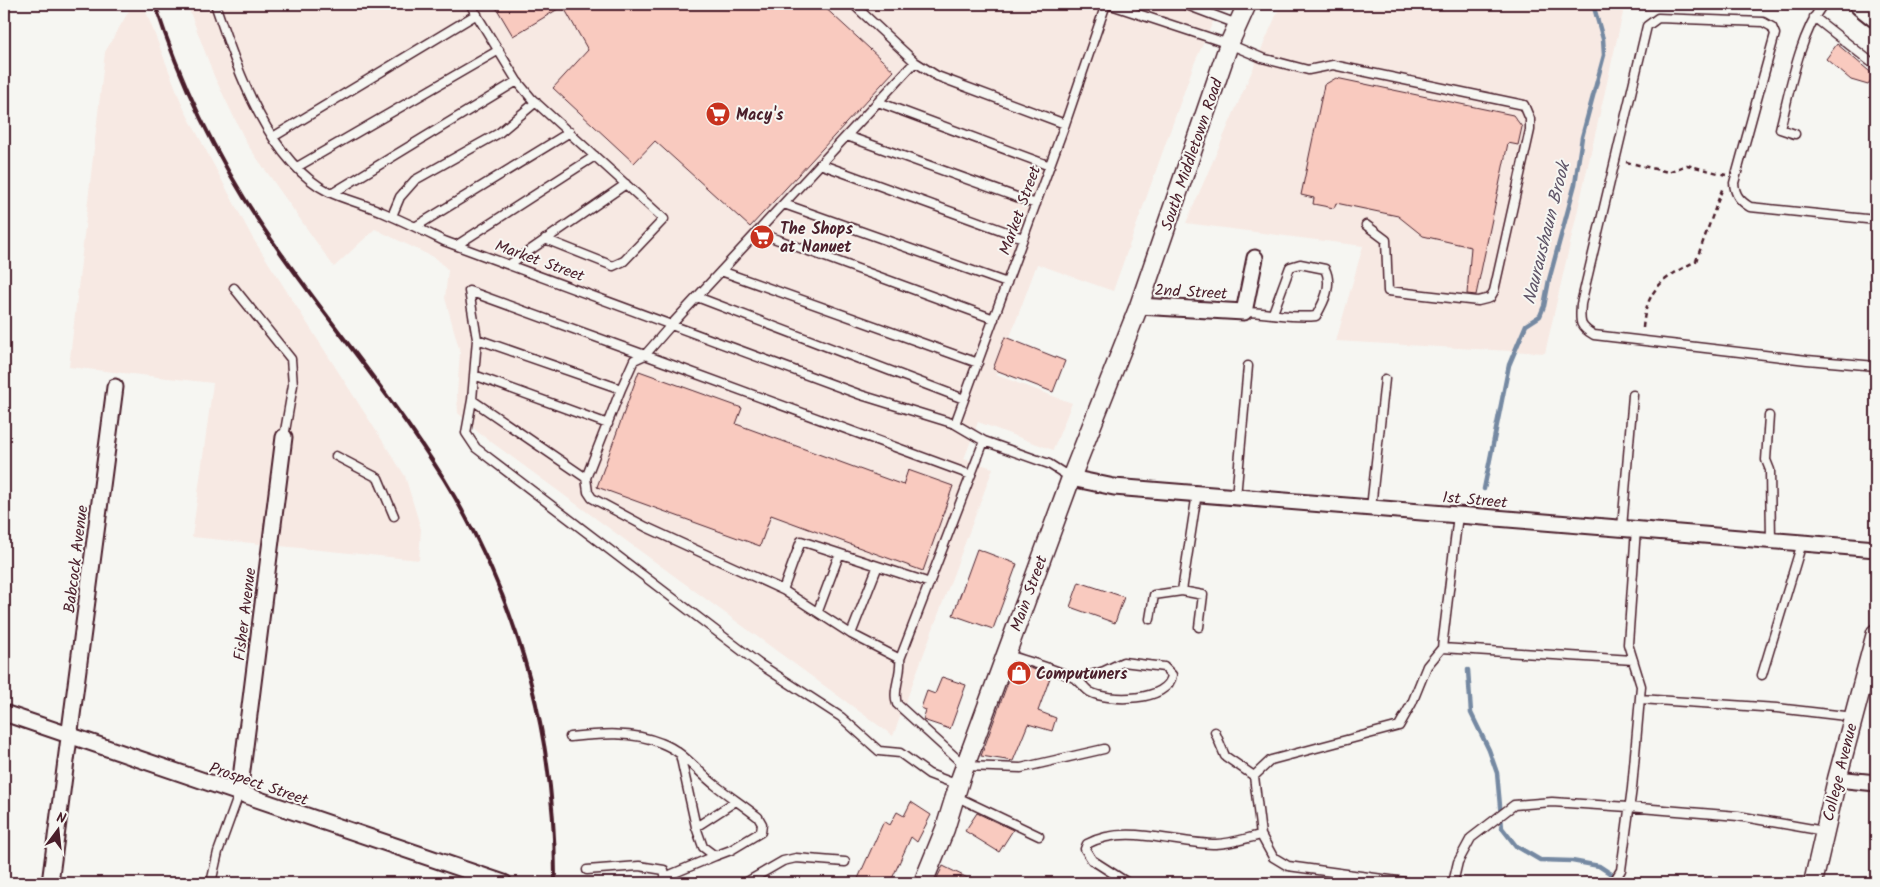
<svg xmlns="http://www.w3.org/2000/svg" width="1880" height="887" font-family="Kalam,sans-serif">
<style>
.built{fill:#f7e9e3}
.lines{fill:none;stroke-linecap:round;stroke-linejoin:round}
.stream{stroke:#7589a2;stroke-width:4.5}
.building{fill:#f9cabf;stroke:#4a1f2b}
.service-casing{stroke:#4a1f2b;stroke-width:11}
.minor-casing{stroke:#4a1f2b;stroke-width:19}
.tertiary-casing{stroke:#4a1f2b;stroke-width:21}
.primary-casing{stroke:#4a1f2b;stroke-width:26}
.path{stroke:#4a1f2b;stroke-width:2.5;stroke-dasharray:5 4;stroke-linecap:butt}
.service{stroke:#f6f6f2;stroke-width:8}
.minor{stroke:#f6f6f2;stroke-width:15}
.tertiary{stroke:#f6f6f2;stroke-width:18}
.primary{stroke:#f6f6f2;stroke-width:22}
.rail{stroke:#4a1f2b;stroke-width:4}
.labels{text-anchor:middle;stroke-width:4;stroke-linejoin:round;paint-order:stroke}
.poi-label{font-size:16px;font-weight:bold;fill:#4a1f2b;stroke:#f6f6f2;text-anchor:start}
.street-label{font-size:16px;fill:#4a1f2b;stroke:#f6f6f2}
.water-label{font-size:18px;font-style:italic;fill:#5f5467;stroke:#f6f6f2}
</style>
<rect width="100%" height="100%" fill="#f6f6f2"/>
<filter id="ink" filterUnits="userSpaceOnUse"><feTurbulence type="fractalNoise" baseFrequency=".02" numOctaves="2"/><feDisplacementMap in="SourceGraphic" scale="10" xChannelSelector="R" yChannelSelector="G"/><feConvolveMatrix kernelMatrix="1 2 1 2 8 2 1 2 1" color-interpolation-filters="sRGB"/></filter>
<g filter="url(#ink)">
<path class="built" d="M 133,4 L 143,4 L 183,107 L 252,237 L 405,476 L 421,529 L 419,560 L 192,537 L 213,383 L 69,367 L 105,52 Z
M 187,4 L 1221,4 L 1194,64 L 1113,291 L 1037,264 L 996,375 L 1072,403 L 1053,450 L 978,422 L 964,459 L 993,468 L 893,736 L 479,433 L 458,413 L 457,394 L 460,352 L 445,298 L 448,270 L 437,259 L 375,229 L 334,267 L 247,144 L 214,76 Z
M 1281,4 L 1625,4 L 1545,353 L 1336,341 L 1363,246 L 1186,223 Z"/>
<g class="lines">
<path class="stream" d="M 1484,489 L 1509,365 L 1526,325 L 1540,316 L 1544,306 L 1549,280 L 1575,184 L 1582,137 L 1604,55 L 1603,39 L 1593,4
M 1468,670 L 1471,713 L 1489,750 L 1497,773 L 1502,828 L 1516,846 L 1540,860 L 1572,861 L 1599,866 L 1625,883"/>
</g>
<path class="building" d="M 494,4 L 821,4 L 894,71 L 750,227 L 655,141 L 634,163 L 553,88 L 588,50 L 563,6 L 513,36 Z
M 1837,44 L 1875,76 L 1868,85 L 1851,80 L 1826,59 Z
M 1336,78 L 1513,115 L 1522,127 L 1518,145 L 1508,143 L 1476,295 L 1467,294 L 1471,247 L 1423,236 L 1398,216 L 1336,203 L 1334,208 L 1313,204 L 1314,198 L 1301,195 L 1324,85 Z
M 1005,337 L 1065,361 L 1053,392 L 993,369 Z
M 639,371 L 742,408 L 736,424 L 903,485 L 908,470 L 953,486 L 923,571 L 771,515 L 760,546 L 597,487 Z
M 977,549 L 1017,564 L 993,629 L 953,615 Z
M 1079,582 L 1124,597 L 1115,623 L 1070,607 Z
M 1015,663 L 1051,675 L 1038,711 L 1056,718 L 1052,731 L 1028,724 L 1013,761 L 981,756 Z
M 942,677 L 966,685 L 950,729 L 923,720 L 926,710 L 921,708 L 927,691 L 935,694 Z
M 911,802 L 931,815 L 917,842 L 911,837 L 890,883 L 856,883 L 884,821 L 890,825 L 897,812 L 904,816 Z
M 977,813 L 1013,830 L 999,852 L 965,831 Z
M 943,866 L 978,883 L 949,883 L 937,878 Z"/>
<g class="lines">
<defs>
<path id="service" d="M 215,4 C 236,65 267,161 329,192 C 346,200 365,204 382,212 C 403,221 424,231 444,241 L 861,395 L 955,424 L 984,441 L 1049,464 L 1071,478
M 470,4 L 517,81 L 532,99 L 664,219 L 624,261 L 613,266 L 545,239
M 853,4 L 915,62 L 937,76 L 1065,124
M 1108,4 L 1229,44 L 1262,58 L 1308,70 L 1333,65 L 1524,105 L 1530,119 L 1530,130 L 1494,291 L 1490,298 L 1478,301 L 1388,291 L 1386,240 L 1366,225
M 1184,4 L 1237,24
M 1814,17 L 1871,62
M 915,62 L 672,324 L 645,355 L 971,475
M 878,102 L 1050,166
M 1795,134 L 1780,129 C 1790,90 1799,37 1823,4
M 847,136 L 1036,204
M 273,137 L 477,14
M 820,164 L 1023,238
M 297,167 L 499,50
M 333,193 L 517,81
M 784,204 L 1007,283
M 392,216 L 400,197 L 415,180 L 499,133 L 536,102
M 1876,220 L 1750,207 C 1740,201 1735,195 1734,183 L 1775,34 L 1772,27 L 1763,22 L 1658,18 L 1647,26 L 1581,304 C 1580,321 1578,326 1594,335 L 1807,360 L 1876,366
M 415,227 L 570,132
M 757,232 L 994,319
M 457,245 L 595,156
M 510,264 L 626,184
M 721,271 L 978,363
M 234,288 L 291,359 L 293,385 L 284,437
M 697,297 L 964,399
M 1244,312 C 1268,312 1293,319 1316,316 C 1324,302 1333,285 1325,269 L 1300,264 L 1290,267 L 1273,313
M 477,339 L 472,400 L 586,478 L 621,389 L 477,339 L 469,291 L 645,355
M 474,375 L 608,424
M 621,389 L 634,360 L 645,355
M 472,400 L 466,433 L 476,448 L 758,663 L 841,717 L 879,751 L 900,753 L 929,774 L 958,785
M 1769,416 L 1766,460 L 1770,470 L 1771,541
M 955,424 L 1065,124 L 1106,4
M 336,456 L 378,478 L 394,516
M 586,478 L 588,492 L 592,498 L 646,527 L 783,590
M 1236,497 L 1248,366
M 1371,508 L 1385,379
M 1622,528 L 1633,395
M 930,583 L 801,541 L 783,590 L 851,634 L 900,659 L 984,441
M 1182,591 L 1197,493
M 818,611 L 839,555
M 1150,619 L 1154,595 L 1182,591 L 1203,595 L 1199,627
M 851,634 L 877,568
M 1442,648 L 1633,660
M 1006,654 C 1028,662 1054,668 1076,679 C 1081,682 1085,689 1090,692 C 1108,702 1169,702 1172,675 L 1164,667 L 1123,662 L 1104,671 L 1077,679
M 900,659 C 902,674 892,691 897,704 L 965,766 L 1021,768 L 1104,749
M 1762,675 L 1802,543
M 1640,699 L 1777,708 L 1854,717
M 1215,732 L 1225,756 L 1254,776
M 570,737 C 600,734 633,731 661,743 C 683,751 697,771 715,785 C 729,796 744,806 758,817 L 762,824 L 761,832 L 731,850 L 715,856 L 703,847 L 696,827 L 680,754
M 955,796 L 1039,836
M 696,827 L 736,801
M 587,870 L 639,866 L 664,870 L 667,883
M 665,877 L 715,856
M 211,883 L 218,852 L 239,794
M 745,883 L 783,861 L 796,858 L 845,862
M 1128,883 L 1092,860 L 1085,849 L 1087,844 C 1125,823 1175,844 1216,844 C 1230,844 1247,838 1261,835
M 1412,883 L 1288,866 L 1273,857 L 1261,835 L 1254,776 L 1271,760 L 1399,726 L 1412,703 L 1427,666 L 1442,648 L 1458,515
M 1453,883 L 1458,862 L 1471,838 L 1514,805 L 1552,802 L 1628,807 L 1738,816 L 1824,831
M 1613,883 L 1621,870 L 1632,788 L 1641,686 L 1628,644 L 1636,529"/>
<path id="minor" d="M 1139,306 L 1244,312 L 1255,258
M 1071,478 L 1114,487 L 1876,549
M 4,713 L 504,883
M 1837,779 L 1876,783
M 239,794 L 284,437
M 50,883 L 115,387"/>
<path id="tertiary" d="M 923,883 L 945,829 L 961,777 L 1071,478 L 1139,306 L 1229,44 L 1247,4
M 1813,883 L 1837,779 L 1876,633"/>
<path id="primary" d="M 1861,4 L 1876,16"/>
</defs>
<use href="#service" class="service-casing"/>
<use href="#minor" class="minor-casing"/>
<use href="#tertiary" class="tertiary-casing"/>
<use href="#primary" class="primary-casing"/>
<path class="path" d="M 1626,162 L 1668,172 L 1687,165 L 1726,175
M 1643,328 C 1646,289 1663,278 1696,261 L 1723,187"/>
<use href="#service" class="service"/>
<use href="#minor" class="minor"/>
<use href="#tertiary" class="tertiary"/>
<use href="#primary" class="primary"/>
<path class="rail" d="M 155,4 C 180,82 217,158 262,226 C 320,312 389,391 444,479 C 519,602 556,739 555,883"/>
</g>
</g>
<defs>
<symbol id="supermarket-disc" viewBox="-11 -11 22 22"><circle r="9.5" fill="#c8321e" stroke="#f6f6f2"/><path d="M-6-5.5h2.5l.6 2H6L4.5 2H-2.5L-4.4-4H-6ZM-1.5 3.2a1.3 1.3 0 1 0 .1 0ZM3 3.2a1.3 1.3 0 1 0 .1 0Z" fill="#fff"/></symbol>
<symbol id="shop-disc" viewBox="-11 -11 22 22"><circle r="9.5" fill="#c8321e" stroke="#f6f6f2"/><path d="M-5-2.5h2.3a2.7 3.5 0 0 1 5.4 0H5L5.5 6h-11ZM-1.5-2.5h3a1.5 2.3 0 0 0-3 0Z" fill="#fff"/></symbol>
</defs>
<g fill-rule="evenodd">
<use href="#supermarket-disc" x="704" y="100" width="28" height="28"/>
<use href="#supermarket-disc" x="748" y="223" width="28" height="28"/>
<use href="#shop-disc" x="1005" y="659" width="28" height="28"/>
</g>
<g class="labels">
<g class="poi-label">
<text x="736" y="120">Macy's</text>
<text x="780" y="234">The Shops<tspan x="780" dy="18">at Nanuet</tspan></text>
<text x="1036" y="679">Computuners</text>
</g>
<g class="street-label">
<text transform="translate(1191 154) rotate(-71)" y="6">South Middletown Road</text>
<text transform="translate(1019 210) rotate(-70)" y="6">Market Street</text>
<text transform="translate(540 260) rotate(20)" y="6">Market Street</text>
<text transform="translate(1191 291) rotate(3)" y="6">2nd Street</text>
<text transform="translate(1475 499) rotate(5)" y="6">1st Street</text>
<text transform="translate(75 559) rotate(-83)" y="6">Babcock Avenue</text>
<text transform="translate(1028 593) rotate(-70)" y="6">Main Street</text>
<text transform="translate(244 614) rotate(-83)" y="6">Fisher Avenue</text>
<text transform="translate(1839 772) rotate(-76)" y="6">College Avenue</text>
<text transform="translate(259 783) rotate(19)" y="6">Prospect Street</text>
</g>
<g class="water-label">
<text transform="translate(1546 233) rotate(-76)" y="6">Nauraushaun Brook</text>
</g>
</g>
<rect width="1880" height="887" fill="none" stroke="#f6f6f2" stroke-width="20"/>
<rect x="10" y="10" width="1860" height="867" fill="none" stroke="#4a1f2b" stroke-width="2" filter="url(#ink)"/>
<g transform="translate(58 830) rotate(15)" stroke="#f6f6f2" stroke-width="4" paint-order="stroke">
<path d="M0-4L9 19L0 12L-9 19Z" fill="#4a1f2b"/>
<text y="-8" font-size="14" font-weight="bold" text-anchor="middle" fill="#4a1f2b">N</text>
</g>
</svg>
